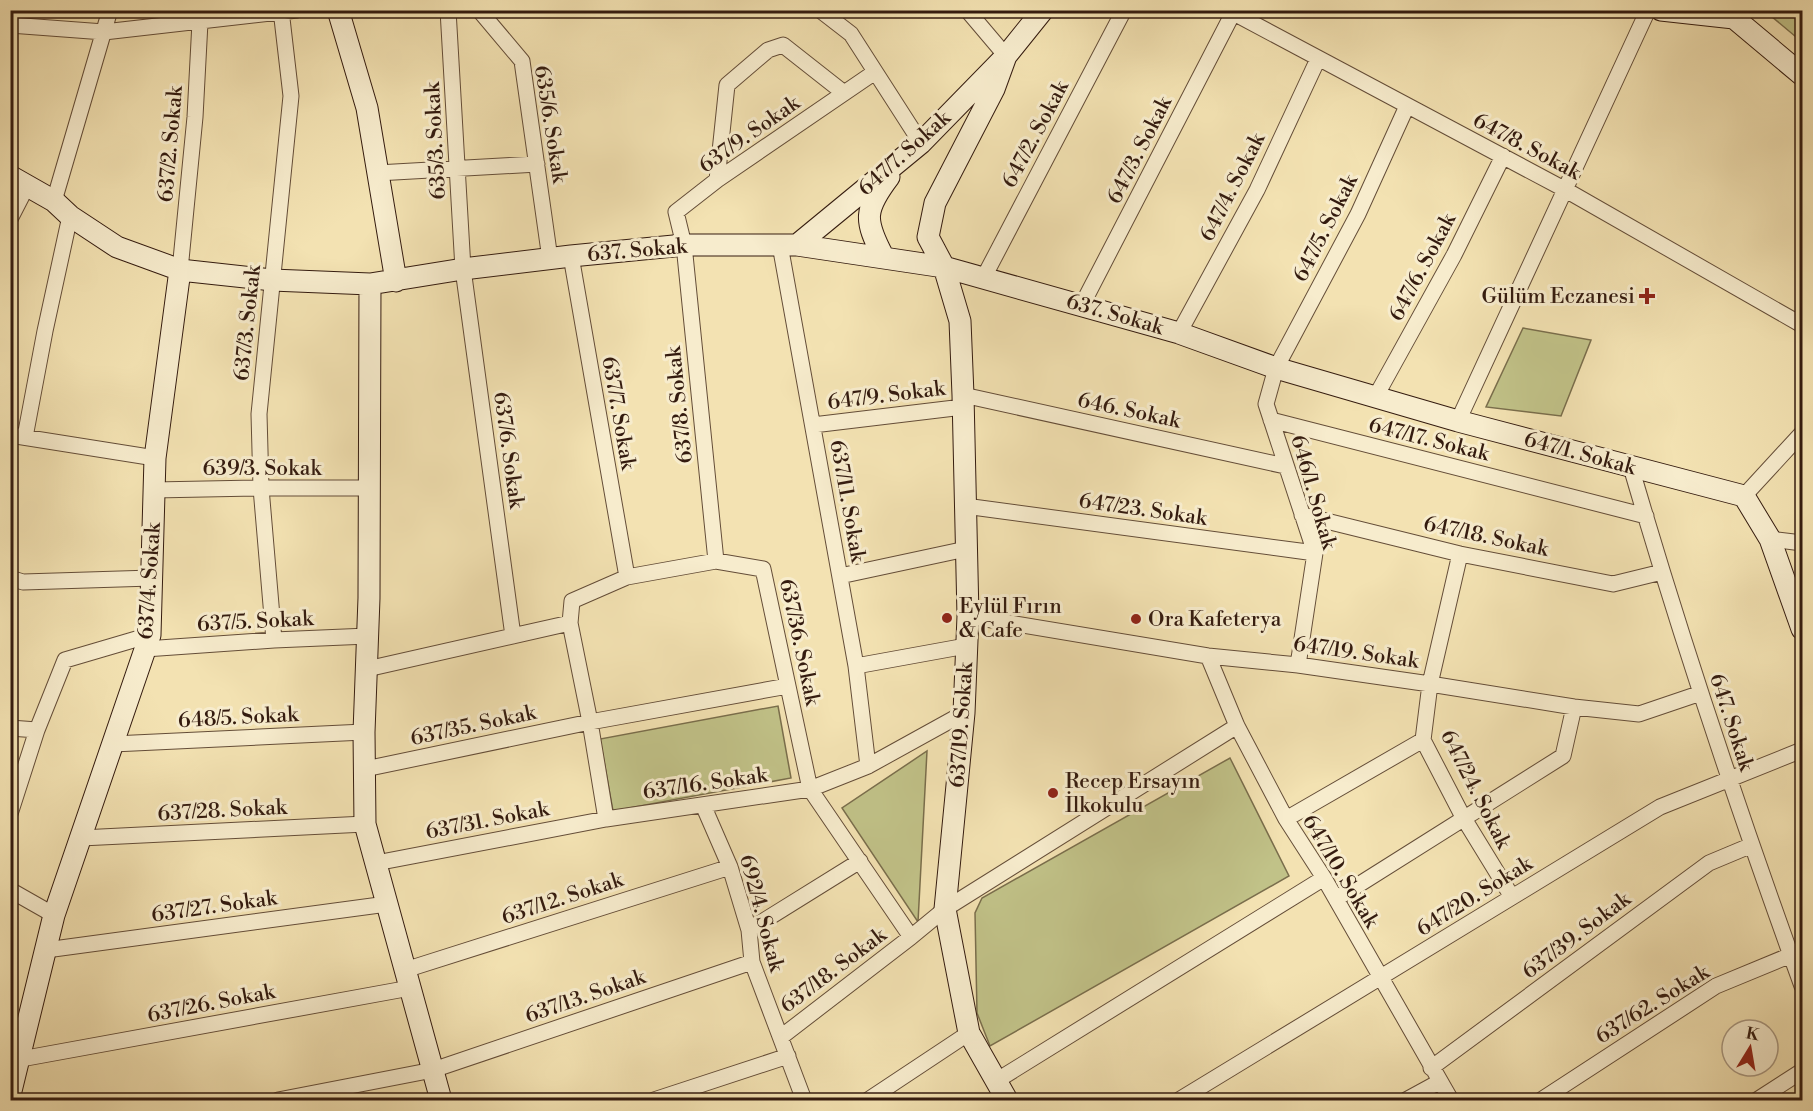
<svg xmlns="http://www.w3.org/2000/svg" width="1813" height="1111" font-family="'Libre Bodoni',serif">
<style>
.green{fill:#c1c288;stroke:#7a6e4c;stroke-width:1.5}
.lines{fill:none;stroke-linecap:round;stroke-linejoin:round}
.street-casing{stroke:#644d38;stroke-width:17}
.secondary-casing{stroke:#341b0f;stroke-width:23}
.street{stroke:#f7eccd;stroke-width:15}
.secondary{stroke:#f7eccd;stroke-width:21}
.poi-dot{fill:#8f2418;stroke:#f7eccd;stroke-width:2}
.labels{text-anchor:middle;stroke-width:6;stroke-linejoin:round;paint-order:stroke}
.street-label{font-size:21px;fill:#341b0f;stroke:#f7eccd}
.poi-label{font-size:21px;fill:#341b0f;stroke:#f7eccd;text-anchor:start}
</style>
<rect width="100%" height="100%" fill="#f3e2b2"/>
<filter id="stains"><feTurbulence type="fractalNoise" baseFrequency=".00333" numOctaves="4"/><feColorMatrix values="0 0 0 0 .2 0 0 0 0 .09 0 0 0 0 .02 0 0 0 .5 -.17"/></filter>
<radialGradient id="worn" r=".72"><stop offset=".6" stop-color="#630" stop-opacity="0"/><stop offset="1" stop-color="#630" stop-opacity=".3"/></radialGradient>
<path class="green" d="M 1781,10 L 1802,11 L 1802,42 L 1771,16 Z
M 1523,328 L 1591,340 L 1561,416 L 1486,407 Z
M 778,706 L 791,778 L 613,811 L 600,739 Z
M 927,751 L 918,922 L 842,808 Z
M 1230,758 L 1289,876 L 990,1046 L 977,1013 L 975,913 L 982,898 Z"/>
<g class="lines">
<defs>
<path id="street" d="M 448,10 L 463,269 L 513,636
M 479,10 L 522,61 L 550,259
M 820,10 L 851,34 L 921,143
M 967,10 L 1006,56
M 1228,10 L 1564,189 L 1802,325
M 10,25 L 104,32 L 297,10
M 377,173 L 537,164
M 717,180 L 727,85 L 768,50 L 783,45 L 844,93
M 54,201 L 110,10
M 10,219 L 27,186
M 780,245 L 856,666 L 868,766
M 571,256 L 627,577
M 180,270 L 195,117 L 200,22
M 984,277 L 1124,10
M 1082,305 L 1233,13
M 1179,333 L 1257,190 L 1318,59
M 963,395 L 1285,466
M 1376,396 L 1454,255 L 1503,156
M 1271,420 L 1646,516
M 1458,421 L 1648,10
M 813,425 L 963,407
M 10,435 L 155,458
M 25,437 L 45,331 L 70,216
M 1631,467 C 1682,642 1740,815 1802,986
M 154,490 L 261,488 L 369,488
M 1744,496 L 1802,433
M 965,506 L 1315,553
M 1302,515 L 1460,554 L 1613,584 L 1662,572
M 1770,539 L 1802,543
M 1460,554 L 1430,684 L 1423,740 L 1463,817 L 1512,897
M 716,561 L 684,245 L 676,212 L 717,180 L 875,72
M 840,576 L 966,549
M 10,578 L 23,582 L 152,578
M 968,616 L 1208,656 L 1298,665 L 1430,684 L 1574,707 L 1639,714 L 1701,693
M 274,640 L 261,488 L 259,414 L 291,96 L 281,10
M 145,649 L 274,640 L 368,636
M 1208,656 L 1237,726 L 1286,819 L 1324,878 L 1451,1100
M 1298,665 L 1315,553 L 1266,404 L 1276,368 L 1358,214 L 1407,106
M 856,666 L 966,646
M 367,669 L 570,623
M 10,728 L 37,730
M 113,744 L 364,732
M 365,769 L 590,722 L 788,686
M 703,805 L 730,867 L 749,930 L 752,962 L 804,1100
M 10,814 L 37,730 L 65,660 L 150,635
M 606,819 L 590,722 L 570,623 L 572,601 L 627,577 L 716,561 L 763,569 L 810,789 L 911,937 L 945,909 L 1237,726
M 1286,819 L 1423,740
M 81,838 L 365,824
M 376,863 L 606,819 L 810,789 L 868,766 L 964,713
M 10,890 L 54,915
M 1336,899 L 1563,756 L 1574,707
M 749,930 L 860,861
M 46,950 L 387,904
M 405,970 L 730,867
M 781,1037 L 911,937
M 10,1061 L 410,988
M 1431,1068 L 1709,863 L 1752,845
M 996,1081 L 1324,878
M 278,1100 L 433,1070 L 752,962
M 654,1100 L 788,1056
M 868,1100 L 969,1033
M 1179,1100 L 1660,807 L 1802,750
M 1406,1100 L 1439,1082
M 1541,1100 L 1716,986 L 1791,955
M 1757,1100 L 1802,1071"/>
<path id="secondary" d="M 338,10 L 367,108 L 396,281
M 1661,10 L 1734,18 L 1802,75
M 1006,56 L 994,89 L 935,203 L 928,237 L 944,267 L 960,321 L 963,395 L 968,616 L 964,713 L 945,909 L 969,1033 L 1007,1100
M 10,176 L 54,201 L 70,216 L 117,247 L 180,270 L 272,280 L 370,284 L 463,269 L 571,256 L 684,245 L 797,245 L 944,267 L 1179,333 L 1276,368 L 1458,421 L 1744,496 L 1770,539 L 1802,629
M 797,245 L 921,143 L 1006,56 L 1043,10
M 883,256 C 864,220 864,210 889,177
M 370,284 L 369,598 L 364,732 L 365,824 L 441,1100
M 10,1095 L 54,915 L 150,635 L 155,458 L 180,270"/>
</defs>
<use href="#street" class="street-casing"/>
<use href="#secondary" class="secondary-casing"/>
<use href="#street" class="street"/>
<use href="#secondary" class="secondary"/>
</g>
<g class="poi-dot">
<path d="M1644 287h6v6h6v6h-6v6h-6v-6h-6v-6h6z"/>
<circle cx="947" cy="618" r="6"/>
<circle cx="1136" cy="619" r="6"/>
<circle cx="1053" cy="793" r="6"/>
</g>
<g class="labels">
<g class="street-label">
<text transform="translate(551 124) rotate(81)" y="7">635/6. Sokak</text>
<text transform="translate(749 134) rotate(-35)" y="7">637/9. Sokak</text>
<text transform="translate(1035 134) rotate(-62)" y="7">647/2. Sokak</text>
<text transform="translate(435 141) rotate(-93)" y="7">635/3. Sokak</text>
<text transform="translate(170 144) rotate(-85)" y="7">637/2. Sokak</text>
<text transform="translate(1527 146) rotate(28)" y="7">647/8. Sokak</text>
<text transform="translate(1139 150) rotate(-63)" y="7">647/3. Sokak</text>
<text transform="translate(904 153) rotate(-42)" y="7">647/7. Sokak</text>
<text transform="translate(1232 187) rotate(-63)" y="7">647/4. Sokak</text>
<text transform="translate(1325 228) rotate(-63)" y="7">647/5. Sokak</text>
<text transform="translate(637 250) rotate(-5)" y="7">637. Sokak</text>
<text transform="translate(1422 267) rotate(-62)" y="7">647/6. Sokak</text>
<text transform="translate(1115 314) rotate(16)" y="7">637. Sokak</text>
<text transform="translate(247 323) rotate(-84)" y="7">637/3. Sokak</text>
<text transform="translate(886 395) rotate(-7)" y="7">647/9. Sokak</text>
<text transform="translate(679 405) rotate(-96)" y="7">637/8. Sokak</text>
<text transform="translate(1129 410) rotate(12)" y="7">646. Sokak</text>
<text transform="translate(619 413) rotate(80)" y="7">637/7. Sokak</text>
<text transform="translate(1429 439) rotate(14)" y="7">647/17. Sokak</text>
<text transform="translate(509 450) rotate(82)" y="7">637/6. Sokak</text>
<text transform="translate(1580 453) rotate(15)" y="7">647/1. Sokak</text>
<text x="262" y="475">639/3. Sokak</text>
<text transform="translate(1314 492) rotate(74)" y="7">646/1. Sokak</text>
<text transform="translate(848 501) rotate(80)" y="7">637/11. Sokak</text>
<text transform="translate(1143 509) rotate(8)" y="7">647/23. Sokak</text>
<text transform="translate(1486 536) rotate(12)" y="7">647/18. Sokak</text>
<text transform="translate(149 581) rotate(-86)" y="7">637/4. Sokak</text>
<text transform="translate(255 621) rotate(-3)" y="7">637/5. Sokak</text>
<text transform="translate(800 642) rotate(78)" y="7">637/36. Sokak</text>
<text transform="translate(1356 652) rotate(8)" y="7">647/19. Sokak</text>
<text transform="translate(238 717) rotate(-3)" y="7">648/5. Sokak</text>
<text transform="translate(1732 722) rotate(72)" y="7">647. Sokak</text>
<text transform="translate(473 725) rotate(-12)" y="7">637/35. Sokak</text>
<text transform="translate(961 725) rotate(-86)" y="7">637/19. Sokak</text>
<text transform="translate(705 783) rotate(-8)" y="7">637/16. Sokak</text>
<text transform="translate(1476 789) rotate(63)" y="7">647/24. Sokak</text>
<text transform="translate(222 810) rotate(-3)" y="7">637/28. Sokak</text>
<text transform="translate(487 820) rotate(-11)" y="7">637/31. Sokak</text>
<text transform="translate(1341 871) rotate(59)" y="7">647/10. Sokak</text>
<text transform="translate(1474 896) rotate(-32)" y="7">647/20. Sokak</text>
<text transform="translate(562 898) rotate(-18)" y="7">637/12. Sokak</text>
<text transform="translate(214 906) rotate(-8)" y="7">637/27. Sokak</text>
<text transform="translate(762 913) rotate(75)" y="7">692/4. Sokak</text>
<text transform="translate(1576 935) rotate(-37)" y="7">637/39. Sokak</text>
<text transform="translate(833 970) rotate(-37)" y="7">637/18. Sokak</text>
<text transform="translate(585 996) rotate(-19)" y="7">637/13. Sokak</text>
<text transform="translate(211 1003) rotate(-11)" y="7">637/26. Sokak</text>
<text transform="translate(1652 1004) rotate(-32)" y="7">637/62. Sokak</text>
</g>
<g class="poi-label">
<text x="1635" y="303" text-anchor="end">Gülüm Eczanesi</text>
<text x="959" y="613">Eylül Fırın<tspan x="959" dy="24">&amp; Cafe</tspan></text>
<text x="1148" y="626">Ora Kafeterya</text>
<text x="1065" y="788">Recep Ersayın<tspan x="1065" dy="24">İlkokulu</tspan></text>
</g>
</g>
<rect width="1813" height="1111" fill="none" stroke="#f3e2b2" stroke-width="36"/>
<rect x="12" y="12" width="1789" height="1087" fill="none" stroke="#341b0f" stroke-width="3"/>
<rect x="18" y="18" width="1777" height="1075" fill="none" stroke="#341b0f" stroke-width="1.5"/>
<g transform="translate(1750 1048) rotate(11)"><circle r="28" fill="#f7eccd" stroke="#a99881" stroke-width="1.5"/>
<path d="M0-4.5L10 22L0 15L-10 22Z" fill="#8f2418"/>
<text y="-9" font-size="16" font-weight="bold" text-anchor="middle" fill="#341b0f">K</text>
</g>
<rect width="100%" height="100%" filter="url(#stains)"/>
<rect width="100%" height="100%" fill="url(#worn)"/>
</svg>
